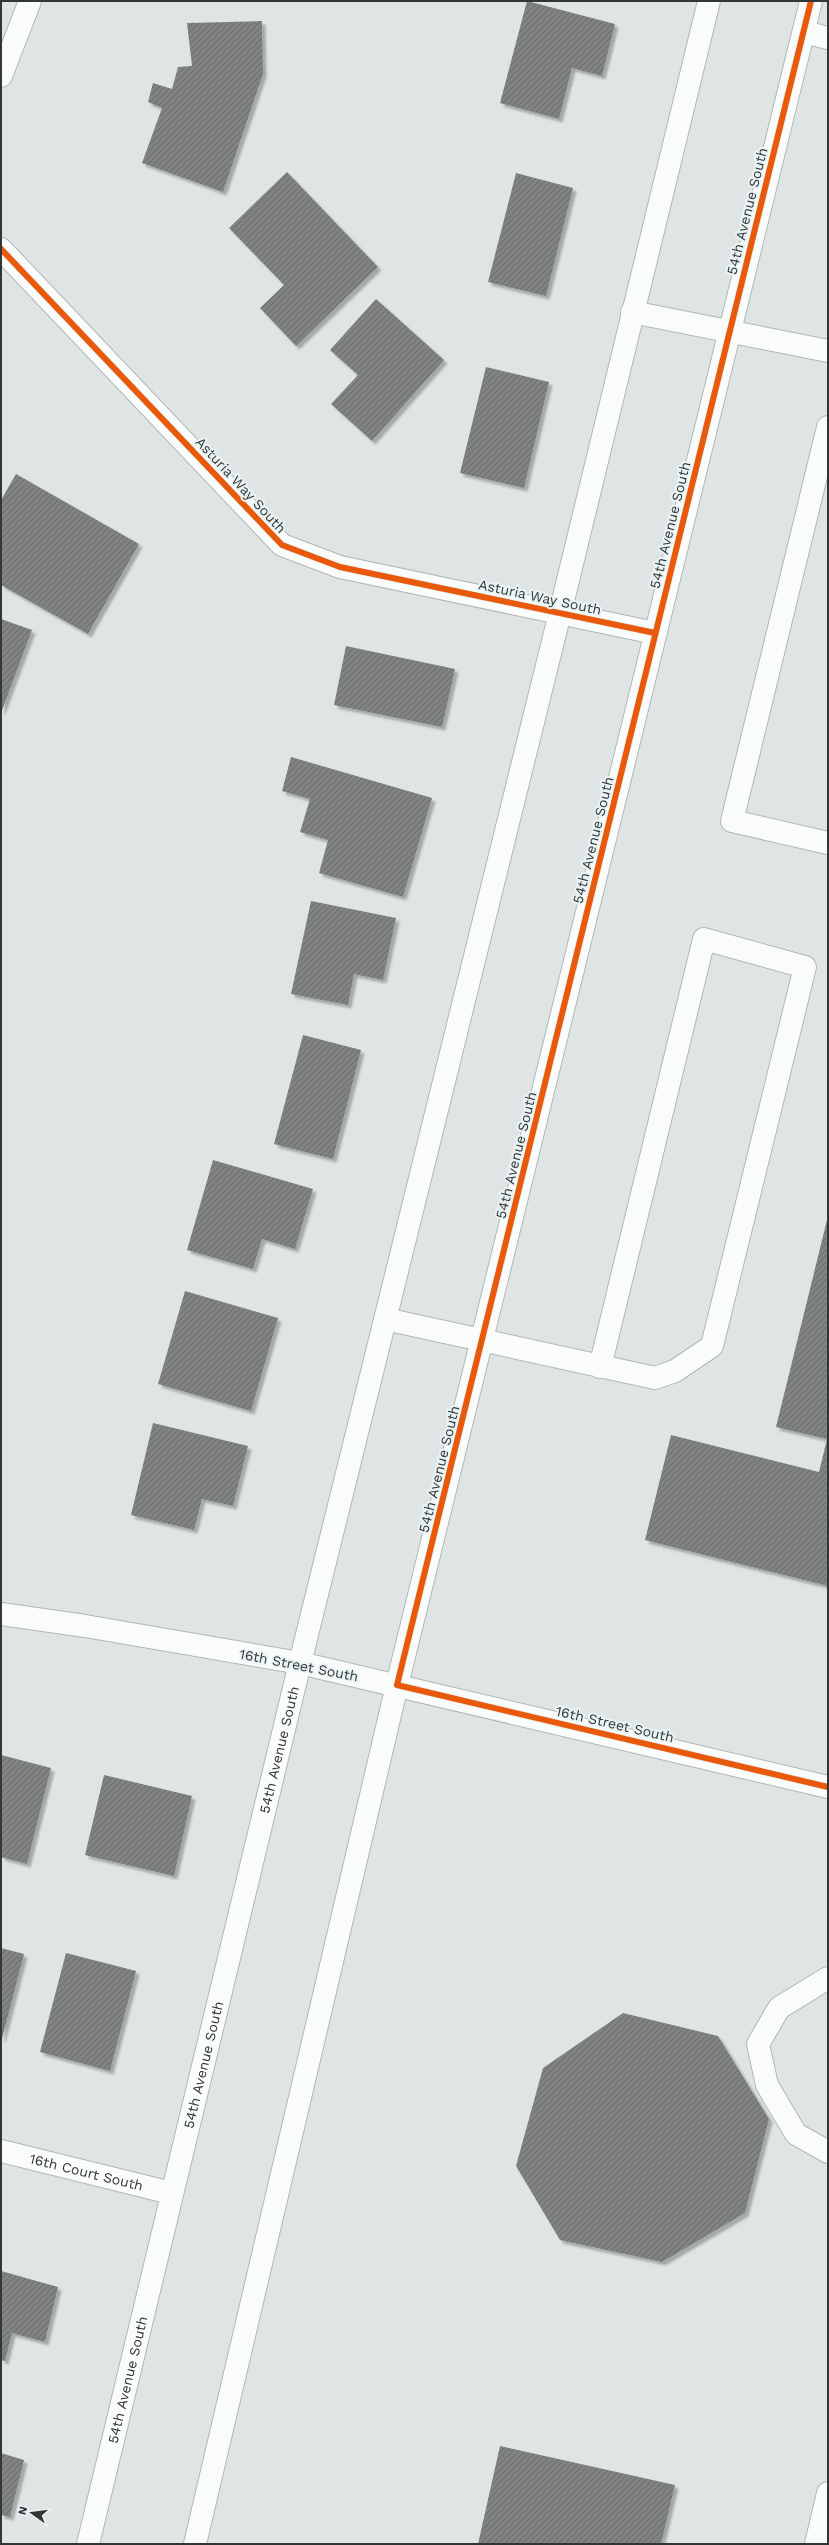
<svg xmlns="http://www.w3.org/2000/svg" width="829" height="2545" font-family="'Work Sans',sans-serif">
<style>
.building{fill:url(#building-hatch);filter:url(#shadow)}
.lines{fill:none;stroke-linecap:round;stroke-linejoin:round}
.service-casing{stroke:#b2b6b7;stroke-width:24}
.minor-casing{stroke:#b2b6b7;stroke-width:24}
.tertiary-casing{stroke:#b2b6b7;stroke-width:24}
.secondary-casing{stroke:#b2b6b7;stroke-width:24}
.service{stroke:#fafbfb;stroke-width:22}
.minor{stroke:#fafbfb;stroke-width:22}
.tertiary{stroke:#fafbfb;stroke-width:22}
.secondary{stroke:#fafbfb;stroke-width:22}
.cycleway-casing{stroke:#eaf4f5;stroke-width:8}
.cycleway{stroke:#e8590c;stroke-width:6}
.labels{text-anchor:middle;stroke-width:4;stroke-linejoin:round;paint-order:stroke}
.street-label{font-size:14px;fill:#323636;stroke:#eaf4f5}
</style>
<defs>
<pattern id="building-hatch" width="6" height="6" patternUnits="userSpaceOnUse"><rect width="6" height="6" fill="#818382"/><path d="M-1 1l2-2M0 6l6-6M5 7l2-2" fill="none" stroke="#6a6c6b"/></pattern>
<filter id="shadow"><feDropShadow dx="3.5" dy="3.5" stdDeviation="1" flood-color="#0004"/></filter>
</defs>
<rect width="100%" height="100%" fill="#dfe5e5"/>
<path class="building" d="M 527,1 L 615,24 L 602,76 L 572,68 L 559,119 L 500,103 Z
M 262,21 L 263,74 L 223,192 L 142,163 L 162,108 L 148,102 L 153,83 L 172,89 L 178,67 L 192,66 L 187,23 Z
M 287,172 L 378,267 L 296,346 L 260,308 L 284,285 L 229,228 Z
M 516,173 L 573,188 L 546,296 L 488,282 Z
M 376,299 L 444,360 L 372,441 L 331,404 L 358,375 L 330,350 Z
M 486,367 L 549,382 L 524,488 L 460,473 Z
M 16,474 L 139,544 L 88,634 L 1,585 L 1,500 Z
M 1,619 L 32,630 L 1,713 Z
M 346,646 L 455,669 L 442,727 L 334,705 Z
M 291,757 L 432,798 L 403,897 L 319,873 L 328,840 L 300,832 L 310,799 L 282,791 Z
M 311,901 L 396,918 L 383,980 L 354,974 L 348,1005 L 291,994 Z
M 303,1035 L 361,1050 L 333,1159 L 274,1144 Z
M 213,1160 L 313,1189 L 295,1249 L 262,1239 L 253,1269 L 187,1250 Z
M 827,1220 L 828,1586 L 645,1540 L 671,1435 L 819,1472 L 827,1439 L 776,1427 Z
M 185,1291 L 278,1318 L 251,1411 L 158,1384 Z
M 153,1423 L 248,1446 L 233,1506 L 202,1499 L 194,1530 L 131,1515 Z
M 1,1755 L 51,1768 L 27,1864 L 1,1857 Z
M 104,1775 L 192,1796 L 174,1876 L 85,1855 Z
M 1,1948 L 24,1954 L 2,2039 L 1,2038 Z
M 66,1953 L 136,1971 L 110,2071 L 40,2052 Z
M 623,2013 L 718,2036 L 769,2119 L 745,2213 L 662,2262 L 560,2240 L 516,2166 L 543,2068 Z
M 1,2271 L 58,2287 L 45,2342 L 12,2333 L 5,2361 L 1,2360 Z
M 500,2446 L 675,2485 L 661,2544 L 478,2544 Z
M 1,2453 L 24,2460 L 10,2517 L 1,2515 Z"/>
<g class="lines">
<defs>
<path id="service" d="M 804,32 L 828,38
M 632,312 L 828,351
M 828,427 L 732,821 L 828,843
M 385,1319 L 655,1378 L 675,1371 L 712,1346 L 805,967 L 704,939 L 600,1367
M 828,1978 L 779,2008 L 758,2044 L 767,2085 L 796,2134 L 828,2152
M 816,2544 L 828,2493"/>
<g id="minor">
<path d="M 1,76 L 30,1"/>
<path d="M 1,249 L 282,545 L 340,567 L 655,633"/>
<path d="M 1,1614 L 85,1626 L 300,1663"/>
<path id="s1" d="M 1,2151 L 171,2193"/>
</g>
<path id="tertiary" d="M 300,1663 L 828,1787"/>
<g id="secondary">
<path id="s2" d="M 88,2544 L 300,1663 L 560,613 L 709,1"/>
<path d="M 195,2544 L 397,1685 L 811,1"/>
</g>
</defs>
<use href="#service" class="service-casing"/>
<use href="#minor" class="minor-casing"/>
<use href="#tertiary" class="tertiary-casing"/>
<use href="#secondary" class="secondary-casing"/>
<use href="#service" class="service"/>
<use href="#minor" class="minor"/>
<use href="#tertiary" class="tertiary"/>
<use href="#secondary" class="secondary"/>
<defs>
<path id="cycleway" d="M 811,1 L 397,1685 L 828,1787
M 1,249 L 282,545 L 340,567 L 655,633"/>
</defs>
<use href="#cycleway" class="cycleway-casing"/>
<use href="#cycleway" class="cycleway"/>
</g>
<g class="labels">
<g class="street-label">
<text transform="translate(747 211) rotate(-76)" y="5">54th Avenue South</text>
<text transform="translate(241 485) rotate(47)" y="5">Asturia Way South</text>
<text transform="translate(670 525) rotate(-76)" y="5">54th Avenue South</text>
<text transform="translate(540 597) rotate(12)" y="5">Asturia Way South</text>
<text transform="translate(593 840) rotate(-76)" y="5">54th Avenue South</text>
<text transform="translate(516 1155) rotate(-76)" y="5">54th Avenue South</text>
<text transform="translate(439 1469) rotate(-76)" y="5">54th Avenue South</text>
<text transform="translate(299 1665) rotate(11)" y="5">16th Street South</text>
<text transform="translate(615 1724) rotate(13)" y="5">16th Street South</text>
<text dy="5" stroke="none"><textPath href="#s2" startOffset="817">54th Avenue South</textPath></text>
<text dy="5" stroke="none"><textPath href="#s2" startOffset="493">54th Avenue South</textPath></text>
<text dy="5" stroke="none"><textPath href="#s1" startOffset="88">16th Court South</textPath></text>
<text dy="5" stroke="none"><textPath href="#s2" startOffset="169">54th Avenue South</textPath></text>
</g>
</g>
<rect width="829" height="2545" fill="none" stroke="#323636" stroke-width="4"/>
<g transform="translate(32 2513) rotate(284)" stroke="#eaf4f5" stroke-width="3" paint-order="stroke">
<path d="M0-3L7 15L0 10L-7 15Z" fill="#323636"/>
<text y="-6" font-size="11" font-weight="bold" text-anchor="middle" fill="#323636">N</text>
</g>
</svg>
